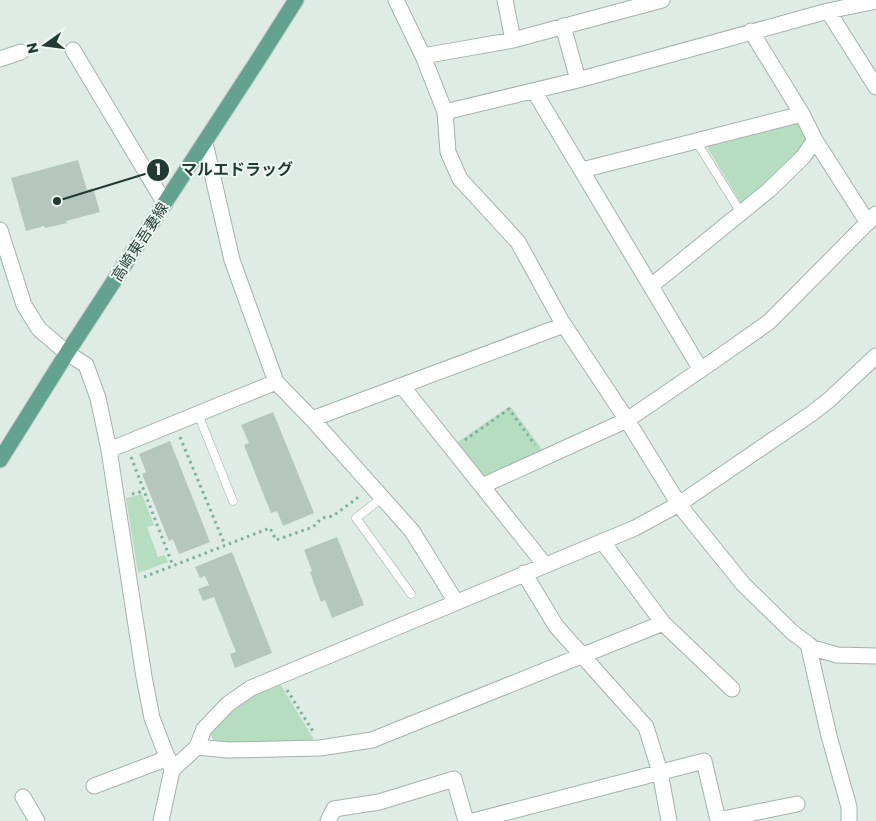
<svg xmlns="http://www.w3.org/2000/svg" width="876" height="821" font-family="Poppins,'Noto Sans JP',sans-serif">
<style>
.green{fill:#b7ddc0}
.building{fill:#b4c6be}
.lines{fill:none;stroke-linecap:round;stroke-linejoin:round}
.service-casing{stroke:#a2b3ac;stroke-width:9}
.minor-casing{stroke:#a2b3ac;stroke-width:17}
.primary-casing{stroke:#c0c8c6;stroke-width:17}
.path{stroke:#7eb09e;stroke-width:3;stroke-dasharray:2.5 4;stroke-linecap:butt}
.service{stroke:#fff;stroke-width:8}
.minor{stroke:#fff;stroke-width:15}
.primary{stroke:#62a28f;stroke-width:15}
.labels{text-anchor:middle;stroke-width:4;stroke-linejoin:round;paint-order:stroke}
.street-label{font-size:15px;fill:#1f3b33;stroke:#eff7f3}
.leader{fill:none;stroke:#1f3b33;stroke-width:2}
.callout-dot{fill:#1f3b33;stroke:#eff7f3;stroke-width:2}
.mark-label{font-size:15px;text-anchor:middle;font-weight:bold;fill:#fff}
.callout-label{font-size:16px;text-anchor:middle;font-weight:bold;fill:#1f3b33;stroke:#eff7f3;stroke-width:4;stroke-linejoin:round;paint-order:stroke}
</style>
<rect width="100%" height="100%" fill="#dfebe5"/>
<path class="green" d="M 798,122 L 806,136 L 806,145 L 747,202 L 740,202 L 708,149 L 710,142 Z
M 510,406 L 544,452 L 488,477 L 481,478 L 455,444 Z
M 142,494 L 154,525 L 147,527 L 158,557 L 165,555 L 168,562 L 138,573 L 126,498 Z
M 279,682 L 313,738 L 312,741 L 214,742 L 210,734 C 231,711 250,695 279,682 Z"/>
<path class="building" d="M 78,160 L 87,190 L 93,188 L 100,212 L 66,221 L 67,223 L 45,228 L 44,226 L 26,231 L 11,178 Z
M 273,412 L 314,513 L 283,526 L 277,511 L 271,513 L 244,445 L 249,443 L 241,425 Z
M 170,441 L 210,542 L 179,554 L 173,539 L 169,541 L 142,474 L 146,472 L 139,454 Z
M 337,537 L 364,605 L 332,618 L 325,600 L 321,602 L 310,572 L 312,571 L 304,550 Z
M 232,552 L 272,653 L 235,668 L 230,654 L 236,652 L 214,597 L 203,601 L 198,589 L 209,585 L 205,576 L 200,578 L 195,567 Z"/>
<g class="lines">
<defs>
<path id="service" d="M 696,141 L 741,213
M 198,414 L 233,501
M 382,498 L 356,518 L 411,594"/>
<path id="minor" d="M 396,0 L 423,56 L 445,112 L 448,152 L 460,179 L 518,242 L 562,322 L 627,420 L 680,506 L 743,584 L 792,632 L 808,644 L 813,648 L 837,655 L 876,656
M 505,0 L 513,40
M 828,11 L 876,87
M 563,26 L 578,80
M 751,31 L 802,114 L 815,140 L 868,223
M 73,50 L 165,204
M 423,56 L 513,40 L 662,0
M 0,59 L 21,52
M 534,91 L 701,370
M 445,112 L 578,80 L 828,11 L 876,1
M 205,143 L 232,260 L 276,382 L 312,419 L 412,531 L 456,602
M 582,170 L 802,114
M 0,230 L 24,305 L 39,329 L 67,353 L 86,365 L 98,398 L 109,450 L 144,677 L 152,718 L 172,770 L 161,821
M 651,286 L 769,190 L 803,157 L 815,140
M 402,386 L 545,565
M 312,419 L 564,325
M 109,450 L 276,382
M 482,486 L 627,420 L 712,362 L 769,322 L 876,214
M 602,541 L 663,623 L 732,689
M 524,573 L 556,626 L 646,727 L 660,772 L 669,821
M 808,644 L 829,736 L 849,807 L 849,821
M 197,747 L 228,750 L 320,748 L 372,740 L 663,623
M 172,770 L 197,747 L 204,729 L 228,704 L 251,688 L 635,528 L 679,504 L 811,414 L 829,400 L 876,356
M 94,786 L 168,758
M 23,797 L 37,821
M 328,821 L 334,809 L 379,802 L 454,779 L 466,821
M 473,821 L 704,761 L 718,820 L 797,804"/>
<path id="primary" d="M 0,460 L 67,353 L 258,60 L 296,0"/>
</defs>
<use href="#service" class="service-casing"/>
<use href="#minor" class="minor-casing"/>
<use href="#primary" class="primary-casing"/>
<path class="path" d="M 180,437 L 225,545
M 465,440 L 509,409 L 535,445
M 131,457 L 173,566
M 132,494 L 144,491
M 144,577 L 270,528 L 276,540 L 313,527 L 322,518 L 333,516 L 360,496
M 287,690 L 314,733"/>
<use href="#service" class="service"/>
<use href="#minor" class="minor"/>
<use href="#primary" class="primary"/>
</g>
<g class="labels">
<g class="street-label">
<text transform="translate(140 242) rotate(-57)" y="5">高崎東吾妻線</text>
</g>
</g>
<path class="leader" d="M57 201L158 170"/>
<g class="callout-dot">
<circle cx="57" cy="201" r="5"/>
<circle cx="158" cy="170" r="12"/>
</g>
<g class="mark-label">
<text x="158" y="175">1</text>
</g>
<g class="callout-label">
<text x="237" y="175">マルエドラッグ</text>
</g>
<g transform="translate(45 45) rotate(256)" stroke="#eff7f3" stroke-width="4" paint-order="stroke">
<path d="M0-4L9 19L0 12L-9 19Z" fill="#1f3b33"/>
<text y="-8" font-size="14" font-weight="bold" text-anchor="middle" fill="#1f3b33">N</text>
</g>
</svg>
